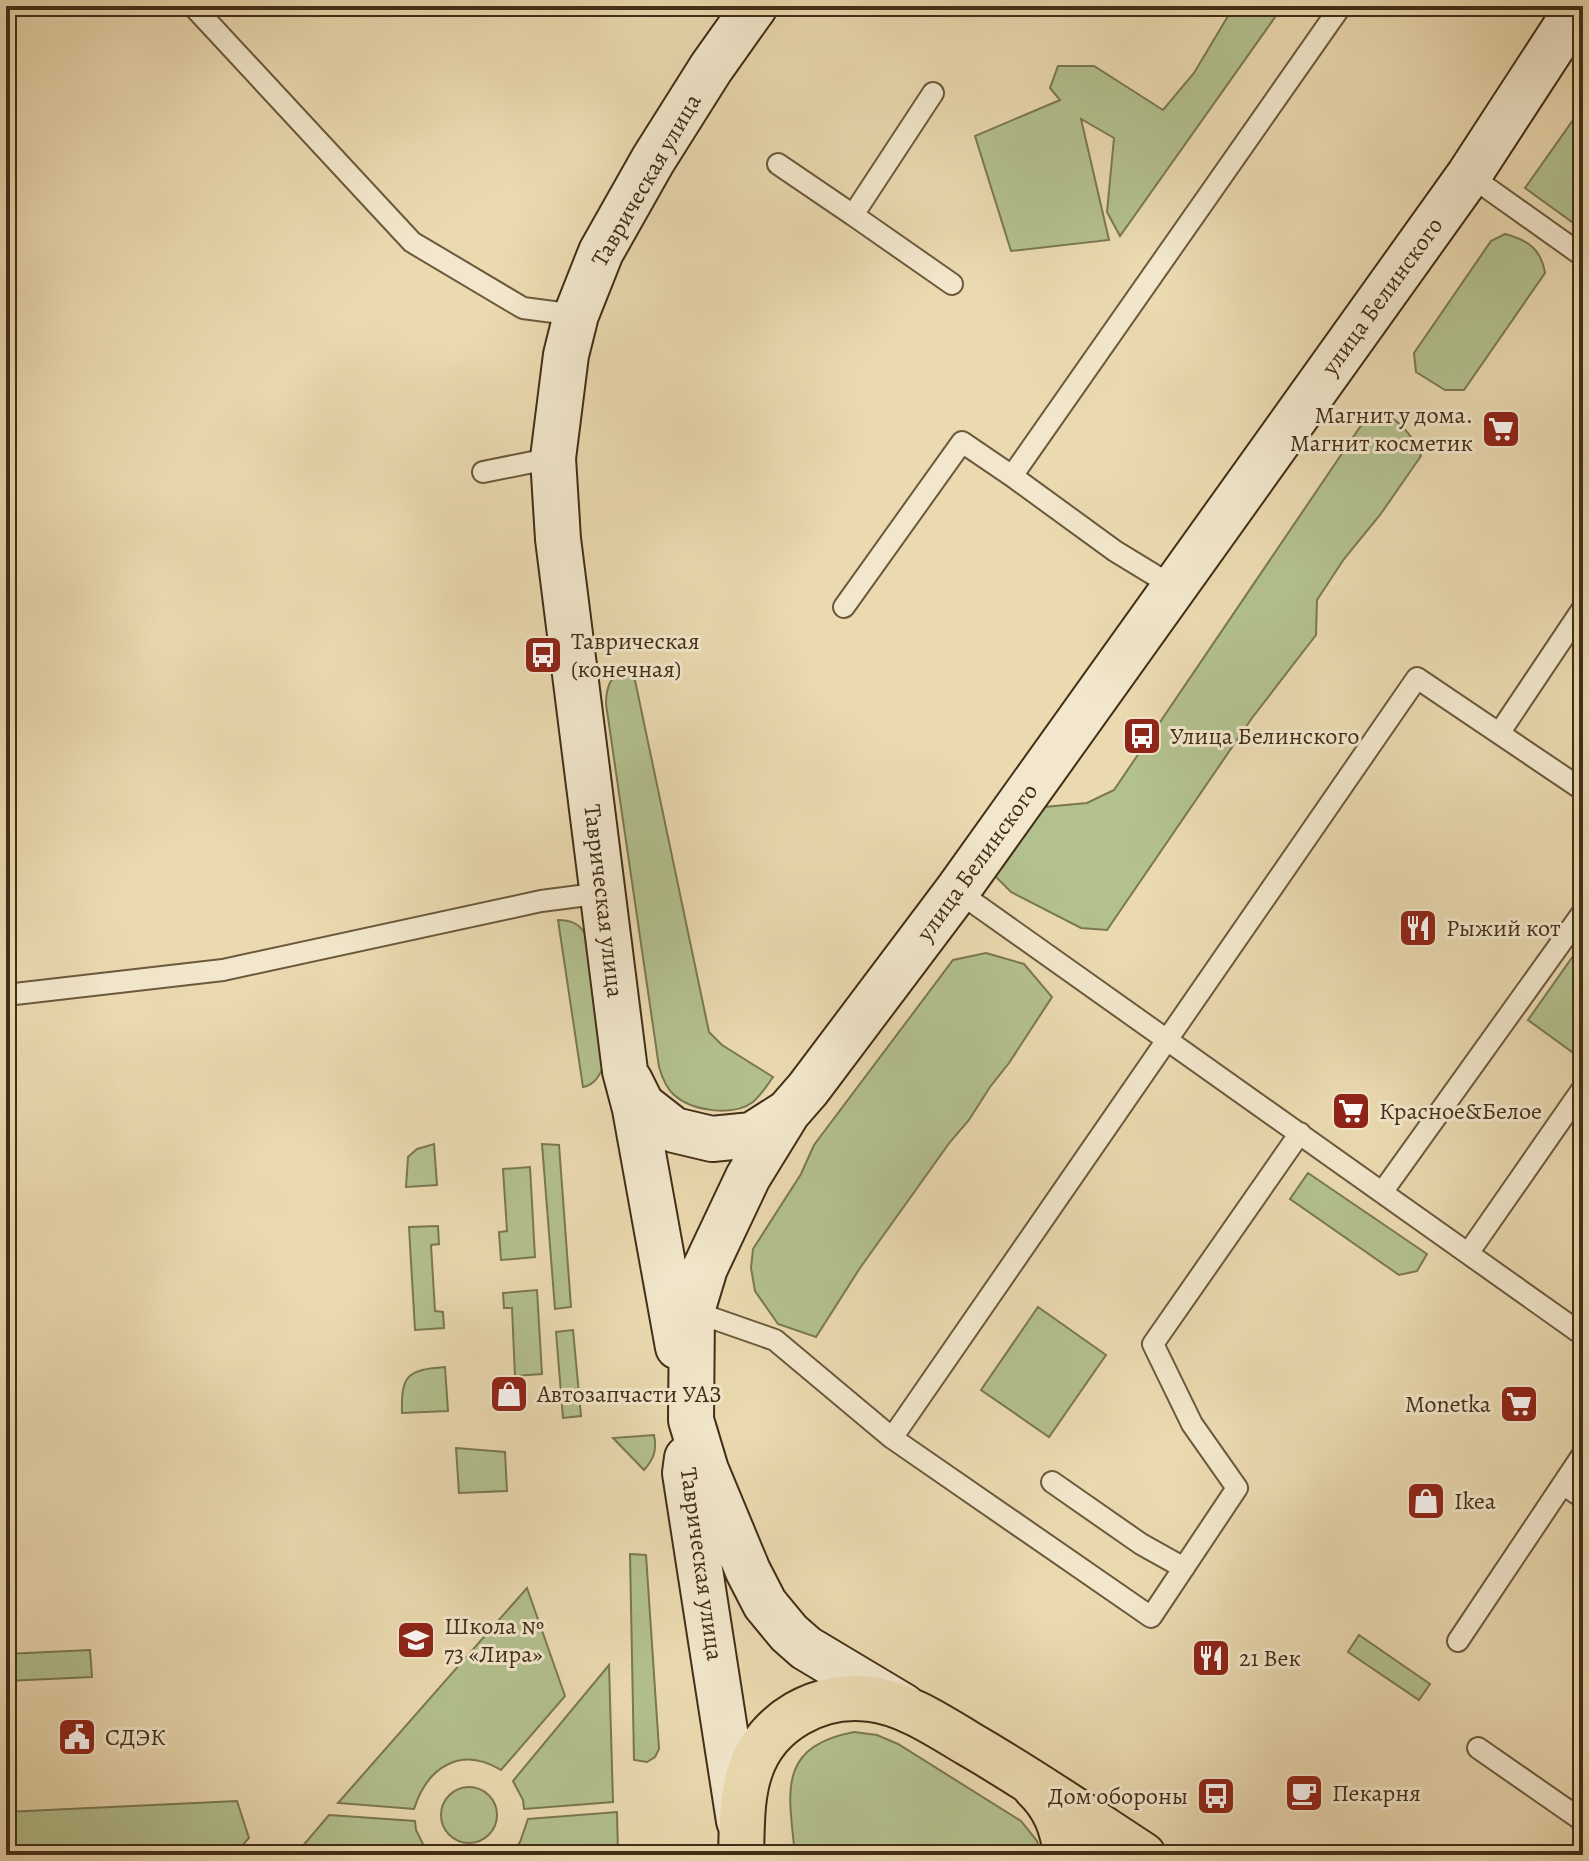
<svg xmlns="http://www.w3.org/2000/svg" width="1589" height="1861" font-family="Alegreya,serif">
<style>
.green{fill:#b3c18e;stroke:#7a7852;stroke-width:2}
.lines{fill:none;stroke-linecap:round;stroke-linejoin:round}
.lane-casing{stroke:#6c593d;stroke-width:24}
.secondary-casing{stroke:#422e17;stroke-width:48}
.primary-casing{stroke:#422e17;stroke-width:48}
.lane{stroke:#f2e7cc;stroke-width:20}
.secondary{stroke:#f2e7cc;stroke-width:44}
.primary{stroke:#ebdab0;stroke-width:44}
.labels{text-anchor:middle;stroke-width:6;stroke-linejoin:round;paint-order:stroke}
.street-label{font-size:24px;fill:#422e17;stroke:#f2e7cc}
.poi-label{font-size:24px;fill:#422e17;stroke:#f2e7cc;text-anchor:start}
</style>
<rect width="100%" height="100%" fill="#ebdab0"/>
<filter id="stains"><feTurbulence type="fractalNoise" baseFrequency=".0025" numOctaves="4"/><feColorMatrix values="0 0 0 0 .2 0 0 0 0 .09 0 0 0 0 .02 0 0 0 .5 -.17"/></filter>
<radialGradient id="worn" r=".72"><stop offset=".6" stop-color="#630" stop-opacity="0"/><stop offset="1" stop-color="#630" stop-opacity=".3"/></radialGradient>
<path class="green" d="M 1234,6 L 1283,6 L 1120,236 L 1107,212 L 1114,138 L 1081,119 L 1109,240 L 1011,251 L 975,136 L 1060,100 L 1050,88 L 1058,66 L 1094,66 L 1163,110 L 1194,73 Z
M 1583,106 L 1583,230 L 1525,188 Z
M 1505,234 C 1528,240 1541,249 1545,273 L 1464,390 L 1445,390 L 1416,372 L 1414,353 L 1491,241 Z
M 1379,410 C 1400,421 1412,434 1421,456 L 1380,515 L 1344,559 L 1317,600 L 1316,635 L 1252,718 L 1107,930 L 1081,928 L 1011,892 L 995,876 C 1014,854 1026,829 1044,807 L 1087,803 L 1114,790 L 1360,427 Z
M 632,666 L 709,1032 L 722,1045 L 773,1077 C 767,1086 761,1095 753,1102 C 733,1117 692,1111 674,1095 C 666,1088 662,1077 659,1067 L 606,704 C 606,683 612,674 632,666 Z
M 558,920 C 572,920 581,924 587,938 L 604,1064 C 600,1075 595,1085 583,1087 Z
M 1583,942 L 1583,1051 L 1579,1057 L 1528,1020 Z
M 986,953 L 1024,964 L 1052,997 L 1009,1063 L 990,1087 L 969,1120 L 950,1142 L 860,1268 L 816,1337 L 778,1324 L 755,1291 L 751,1268 L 753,1249 L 801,1174 L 814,1145 L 953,960 Z
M 434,1144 L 437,1185 L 406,1187 L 408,1157 L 417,1149 Z
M 542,1144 L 559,1145 L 571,1307 L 555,1309 Z
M 530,1167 L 535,1257 L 501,1260 L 499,1232 L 507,1231 L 503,1169 Z
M 1308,1173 L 1427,1254 L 1417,1271 L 1399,1275 L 1290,1199 Z
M 438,1226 L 439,1244 L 431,1245 L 435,1311 L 443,1312 L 444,1328 L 415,1330 L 409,1227 Z
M 537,1290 L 542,1374 L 515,1376 L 512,1308 L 504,1308 L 503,1293 Z
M 1038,1307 L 1106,1355 L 1049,1437 L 981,1390 Z
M 573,1330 L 581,1416 L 563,1418 L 556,1332 Z
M 445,1367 L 448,1411 L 402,1413 C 401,1374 408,1370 445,1367 Z
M 654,1435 C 657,1450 654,1459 644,1470 L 613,1438 Z
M 456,1448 L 505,1452 L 507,1491 L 459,1493 Z
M 630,1554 L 646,1555 L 659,1749 L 655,1757 L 647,1762 L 634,1760 Z
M 527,1588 L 565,1696 L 501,1770 C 460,1745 427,1768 414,1809 L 338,1803 Z
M 1359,1635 L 1430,1684 L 1419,1700 L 1348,1652 Z
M 90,1650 L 92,1677 L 6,1681 L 6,1654 Z
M 609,1665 L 613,1802 L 524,1809 L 523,1800 L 513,1781 Z
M 854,1732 L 877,1735 L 898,1744 L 1021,1821 L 1037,1841 L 1041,1855 L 795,1855 C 789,1793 776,1747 854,1732 Z
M441 1815a28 28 0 1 1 56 0a28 28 0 1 1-56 0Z
M 237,1801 L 249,1838 L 240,1848 L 225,1854 L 6,1855 L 6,1812 Z
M 617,1812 L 618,1855 L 519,1855 L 513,1851 L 520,1842 L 528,1819 Z
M 329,1815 L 415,1821 L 416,1830 L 426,1850 L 422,1855 L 295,1855 Z"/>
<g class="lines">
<defs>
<path id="lane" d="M 193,6 L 412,242 L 523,308 L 576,315
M 933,93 L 853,215 L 952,284
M 778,164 L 853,215
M 1469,175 L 1583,256
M 483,472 L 553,458
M 1174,587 L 1115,551 L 1012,476 L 1341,6
M 844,607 L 962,442 L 1012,476
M 1500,732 L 1583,608
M 957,891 L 1583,1335
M 6,995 L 223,970 L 541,901 L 603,893
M 1383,1191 L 1583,912
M 1469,1252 L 1583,1088
M 692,1311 L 775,1340 L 892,1438 L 1151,1617 L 1237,1488 L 1192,1424 L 1153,1344 L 1300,1133
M 892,1438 L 1417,678 L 1583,790
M 1052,1482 L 1141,1544 L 1184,1568
M 1563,1484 L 1583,1498
M 1458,1641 L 1583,1454
M 1478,1748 L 1583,1821"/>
<path id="secondary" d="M 630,1081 L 642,1105 L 674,1130 L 712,1139 L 752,1135 L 788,1112
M 678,1347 L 635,1109 L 625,1071 L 558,539 L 553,458 L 566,355 L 576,315 L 601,252 L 653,160 L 711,68 L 755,6
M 687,1458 L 685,1473 L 739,1821
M 903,1706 L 806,1648 L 789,1633 L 765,1604 L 748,1571 L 706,1470 L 691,1420 L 692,1311 L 705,1268 L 748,1177 L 788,1112 L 808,1089 L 957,891 L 1469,175 L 1579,6"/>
<path id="primary" d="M 1035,1787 C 1055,1806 1063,1828 1066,1855
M 741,1855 C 742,1827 741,1797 750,1771 C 766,1721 820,1692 870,1699 C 905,1703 939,1726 969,1744 C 1028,1778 1085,1817 1143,1855"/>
</defs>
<use href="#lane" class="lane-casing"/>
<use href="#secondary" class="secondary-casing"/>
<use href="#primary" class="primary-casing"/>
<use href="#lane" class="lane"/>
<use href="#secondary" class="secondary"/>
<use href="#primary" class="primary"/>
</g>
<defs>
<symbol id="supermarket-square" viewBox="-11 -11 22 22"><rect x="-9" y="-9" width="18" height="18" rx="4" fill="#8f2418" stroke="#f2e7cc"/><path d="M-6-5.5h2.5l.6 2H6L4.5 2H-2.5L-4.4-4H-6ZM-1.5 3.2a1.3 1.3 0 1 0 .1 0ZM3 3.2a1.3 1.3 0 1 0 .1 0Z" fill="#fff"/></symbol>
<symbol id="bus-square" viewBox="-11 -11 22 22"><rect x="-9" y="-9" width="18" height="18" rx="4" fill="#8f2418" stroke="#f2e7cc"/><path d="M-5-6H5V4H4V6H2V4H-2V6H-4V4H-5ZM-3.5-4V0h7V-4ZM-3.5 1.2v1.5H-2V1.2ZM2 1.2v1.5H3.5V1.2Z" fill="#fff"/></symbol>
<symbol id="restaurant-square" viewBox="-11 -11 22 22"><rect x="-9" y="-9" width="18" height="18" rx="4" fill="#8f2418" stroke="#f2e7cc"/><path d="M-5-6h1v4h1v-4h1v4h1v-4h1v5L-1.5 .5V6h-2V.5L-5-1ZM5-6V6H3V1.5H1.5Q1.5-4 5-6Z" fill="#fff"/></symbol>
<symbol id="shop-square" viewBox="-11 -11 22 22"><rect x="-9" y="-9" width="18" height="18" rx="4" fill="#8f2418" stroke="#f2e7cc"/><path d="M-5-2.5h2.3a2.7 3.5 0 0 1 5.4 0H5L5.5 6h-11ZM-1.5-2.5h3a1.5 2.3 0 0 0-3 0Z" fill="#fff"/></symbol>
<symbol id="school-square" viewBox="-11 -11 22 22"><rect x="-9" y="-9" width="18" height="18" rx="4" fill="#8f2418" stroke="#f2e7cc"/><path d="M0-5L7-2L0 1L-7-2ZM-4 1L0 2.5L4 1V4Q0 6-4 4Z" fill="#fff"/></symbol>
<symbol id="civic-square" viewBox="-11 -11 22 22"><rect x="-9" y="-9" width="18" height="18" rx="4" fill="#8f2418" stroke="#f2e7cc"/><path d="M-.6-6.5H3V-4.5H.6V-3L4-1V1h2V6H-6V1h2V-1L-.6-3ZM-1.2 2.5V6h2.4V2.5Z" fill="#fff"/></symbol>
<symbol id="cafe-square" viewBox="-11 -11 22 22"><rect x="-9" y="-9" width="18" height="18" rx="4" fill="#8f2418" stroke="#f2e7cc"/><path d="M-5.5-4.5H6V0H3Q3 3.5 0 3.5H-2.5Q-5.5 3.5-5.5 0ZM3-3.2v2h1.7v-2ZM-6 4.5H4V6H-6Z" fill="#fff"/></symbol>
</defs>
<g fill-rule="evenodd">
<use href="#supermarket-square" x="1479" y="407" width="44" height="44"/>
<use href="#bus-square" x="521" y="633" width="44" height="44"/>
<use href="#bus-square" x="1120" y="714" width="44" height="44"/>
<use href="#restaurant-square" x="1396" y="906" width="44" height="44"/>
<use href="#supermarket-square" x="1329" y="1089" width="44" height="44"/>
<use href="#shop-square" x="487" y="1372" width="44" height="44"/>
<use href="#supermarket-square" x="1497" y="1382" width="44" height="44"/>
<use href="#shop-square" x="1404" y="1479" width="44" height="44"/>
<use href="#school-square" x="394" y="1618" width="44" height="44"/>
<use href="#restaurant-square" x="1189" y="1636" width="44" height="44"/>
<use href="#civic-square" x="55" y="1715" width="44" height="44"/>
<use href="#cafe-square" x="1282" y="1771" width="44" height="44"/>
<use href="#bus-square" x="1194" y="1774" width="44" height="44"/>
</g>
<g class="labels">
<g class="street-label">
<text transform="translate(646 180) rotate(-60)" y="8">Таврическая улица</text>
<text transform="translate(1382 296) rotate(-54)" y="8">улица Белинского</text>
<text transform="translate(977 862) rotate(-54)" y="8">улица Белинского</text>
<text transform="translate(604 901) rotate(83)" y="8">Таврическая улица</text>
<text transform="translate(702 1564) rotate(82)" y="8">Таврическая улица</text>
</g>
<g class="poi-label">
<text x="1473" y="423" text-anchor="end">Магнит у дома.<tspan x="1473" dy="28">Магнит косметик</tspan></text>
<text x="571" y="649">Таврическая<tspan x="571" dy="28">(конечная)</tspan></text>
<text x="1170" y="744">Улица Белинского</text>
<text x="1446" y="936">Рыжий кот</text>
<text x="1379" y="1119">Красное&amp;Белое</text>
<text x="537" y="1402">Автозапчасти УАЗ</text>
<text x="1491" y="1412" text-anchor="end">Monetka</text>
<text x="1454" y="1509">Ikea</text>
<text x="444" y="1634">Школа №<tspan x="444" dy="28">73 «Лира»</tspan></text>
<text x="1239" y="1666">21 Век</text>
<text x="105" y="1745">СДЭК</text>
<text x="1332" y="1801">Пекарня</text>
<text x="1188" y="1804" text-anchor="end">Дом обороны</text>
</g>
</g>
<rect width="1589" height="1861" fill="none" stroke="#ebdab0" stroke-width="32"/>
<rect x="8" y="8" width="1573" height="1845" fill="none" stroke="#422e17" stroke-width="4"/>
<rect x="16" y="16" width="1557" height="1829" fill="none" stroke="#422e17" stroke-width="2"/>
<rect width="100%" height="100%" filter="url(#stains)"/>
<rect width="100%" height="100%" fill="url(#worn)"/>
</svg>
